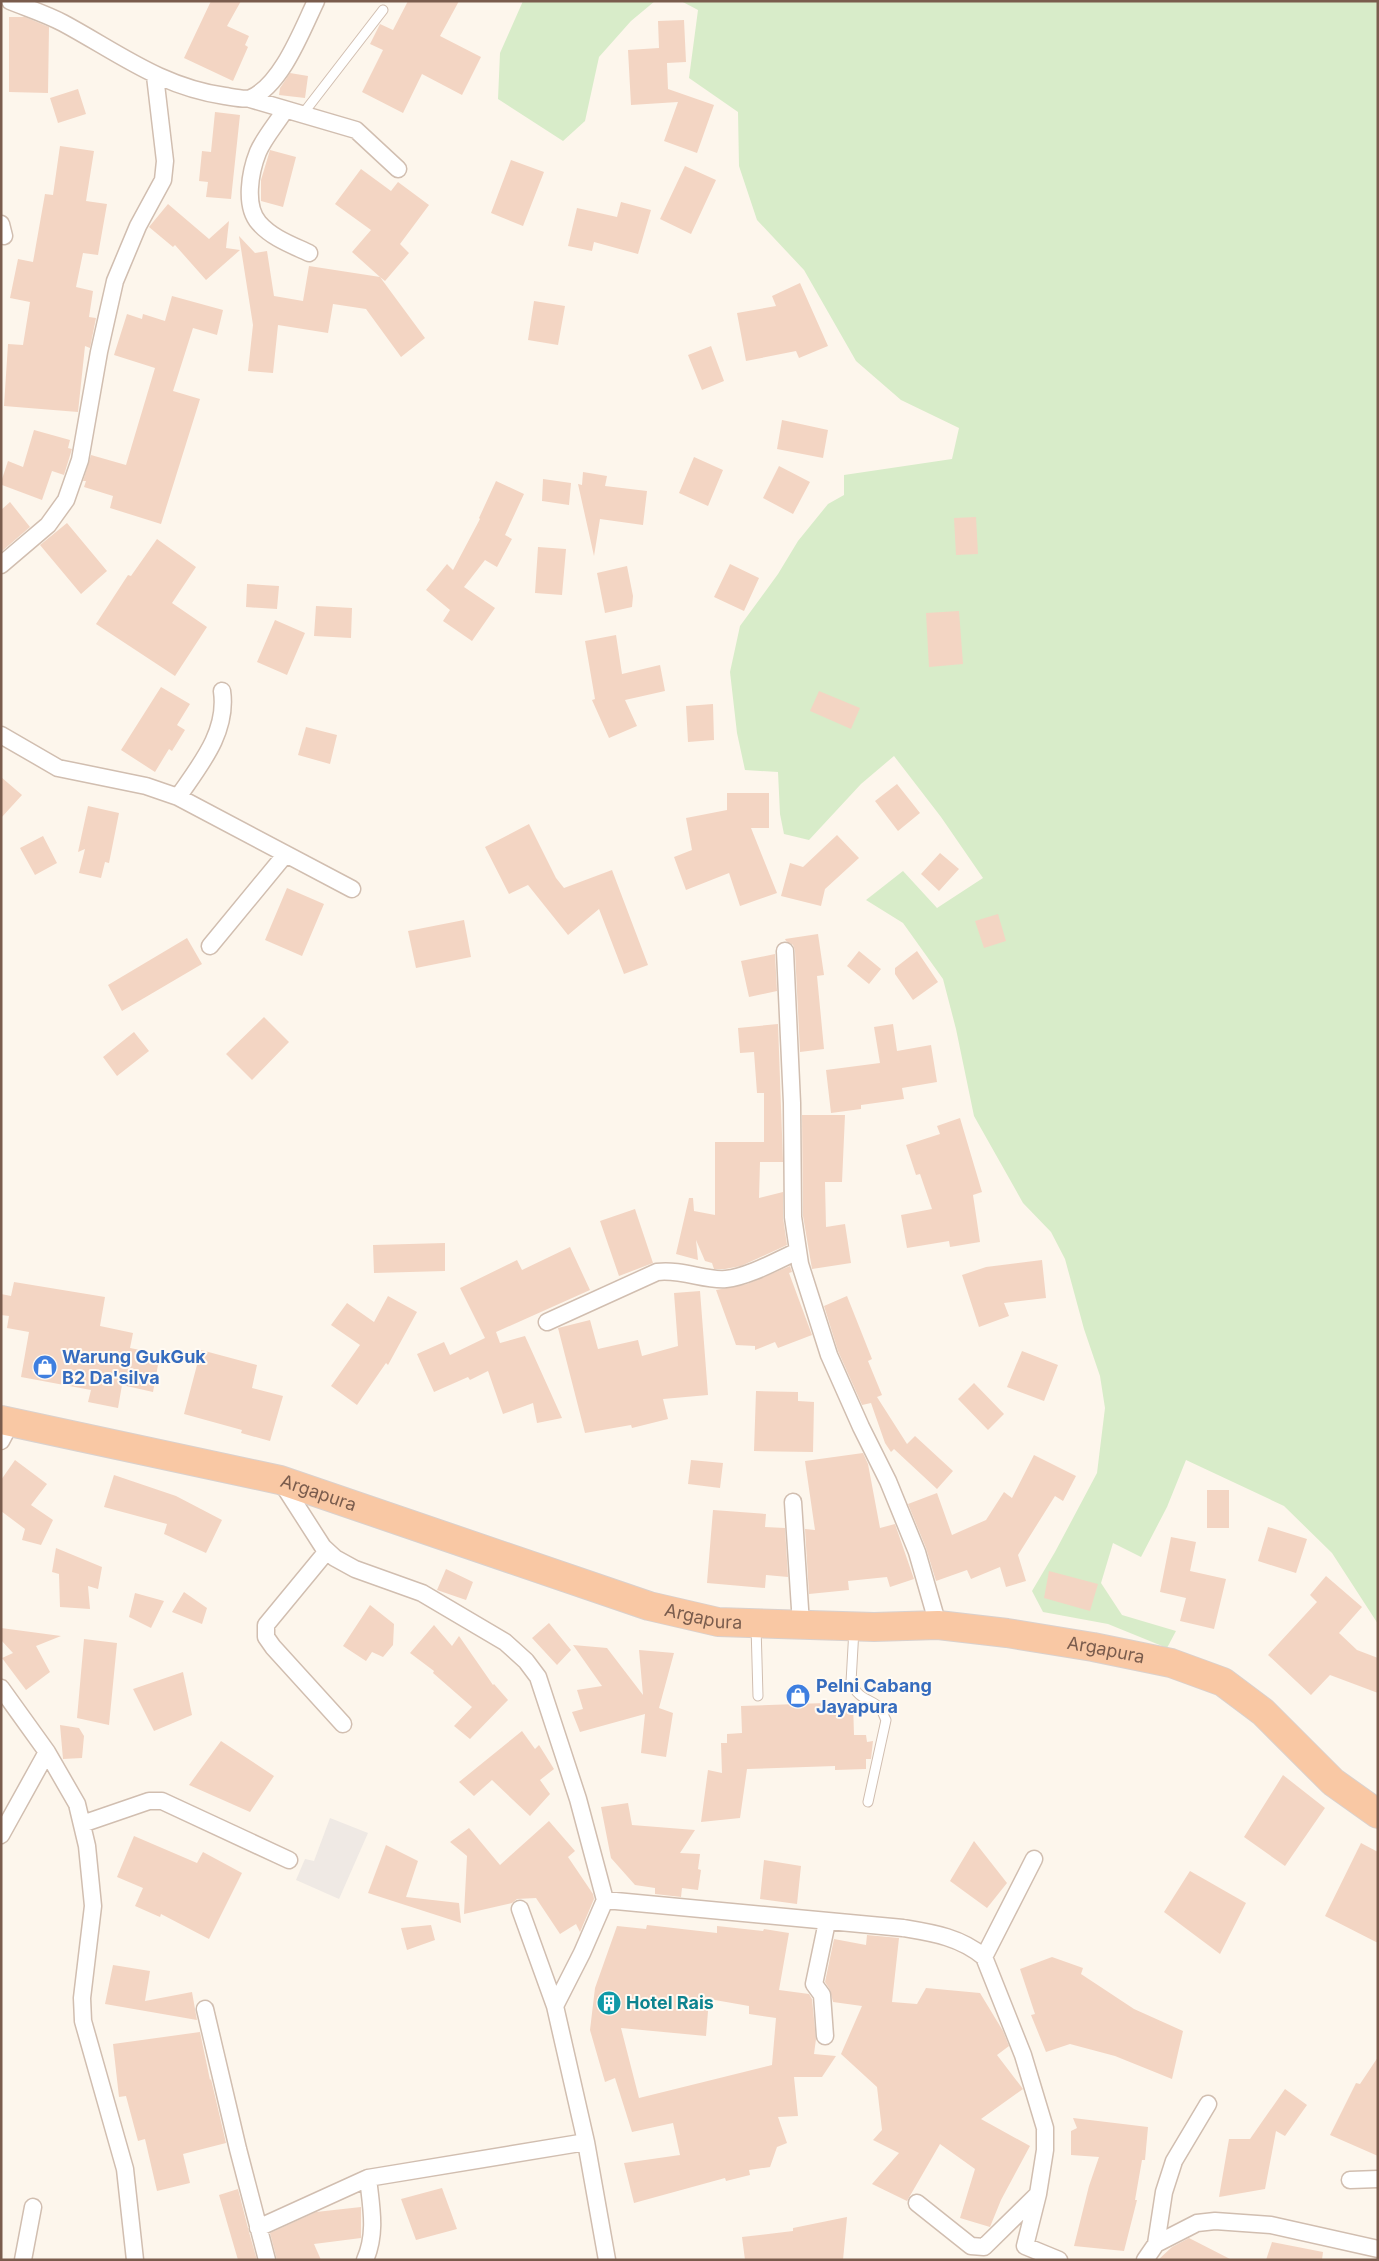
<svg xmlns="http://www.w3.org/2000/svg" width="1379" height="2261" font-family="Inter,sans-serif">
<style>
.industrial{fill:#efe9e4}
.green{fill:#d8ecc9}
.building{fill:#f3d5c3;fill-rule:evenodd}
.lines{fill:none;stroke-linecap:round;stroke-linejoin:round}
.service-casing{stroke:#d1beb0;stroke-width:11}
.minor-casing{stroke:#d1beb0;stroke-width:19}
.trunk-casing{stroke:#dad1cd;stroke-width:30}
.service{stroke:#fff;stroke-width:9}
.minor{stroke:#fff;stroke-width:16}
.trunk{stroke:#f9c8a4;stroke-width:28}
.labels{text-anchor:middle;stroke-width:4;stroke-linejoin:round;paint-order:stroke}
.shop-label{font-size:18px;font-weight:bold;fill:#366cbe;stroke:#fffaf3;text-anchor:start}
.street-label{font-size:18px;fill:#7a5c4d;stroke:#fffaf3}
.culture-label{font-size:18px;font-weight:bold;fill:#0d838f;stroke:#fffaf3;text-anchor:start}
</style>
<rect width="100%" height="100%" fill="#fdf6ec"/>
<path class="industrial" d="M 330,1818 L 368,1833 L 339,1899 L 296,1880 L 305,1859 L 314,1861 Z"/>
<path class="green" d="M 523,1 L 655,1 L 631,21 L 599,57 L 585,121 L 563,141 L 498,99 L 500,53 Z
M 681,1 L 1378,1 L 1378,1624 L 1332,1553 L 1284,1506 L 1186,1460 L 1167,1507 L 1141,1557 L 1113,1543 L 1101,1583 L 1122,1615 L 1176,1631 L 1167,1648 L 1108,1624 L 1043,1612 L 1032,1591 L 1055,1552 L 1097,1473 L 1105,1408 L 1100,1376 L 1084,1329 L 1065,1259 L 1051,1232 L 1023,1203 L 974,1116 L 956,1029 L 943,979 L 903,923 L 866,900 L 903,871 L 937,908 L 983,878 L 941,817 L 894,756 L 861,784 L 809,840 L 784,834 L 780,814 L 778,772 L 745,770 L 737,733 L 730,672 L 740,626 L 778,574 L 798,541 L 828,504 L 844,495 L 844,475 L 952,459 L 959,428 L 901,400 L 856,361 L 804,270 L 757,220 L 739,166 L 738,112 L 689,78 L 698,10 Z"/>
<path class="building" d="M 211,1 L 241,1 L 227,26 L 249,36 L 245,45 L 248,47 L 233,81 L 184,58 Z
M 408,1 L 459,1 L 440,36 L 481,57 L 462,95 L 422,74 L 403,113 L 362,92 L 383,50 L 370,44 L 380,24 L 393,30 Z
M 9,17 L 25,17 L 49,27 L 48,93 L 9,92 Z
M 684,20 L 686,62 L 667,63 L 668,89 L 714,105 L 697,153 L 664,141 L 678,102 L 631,105 L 628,50 L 659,48 L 658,21 Z
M 290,73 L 308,76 L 305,98 L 279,95 L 280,88 Z
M 78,89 L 86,114 L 58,123 L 50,98 Z
M 215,112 L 240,115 L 231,199 L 206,197 L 208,182 L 199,181 L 202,151 L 211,152 Z
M 60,146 L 94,151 L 86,201 L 107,204 L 98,255 L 83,253 L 76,287 L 93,291 L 89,317 L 96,318 L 90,348 L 85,346 L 78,412 L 4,406 L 8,344 L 23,345 L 30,302 L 10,298 L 18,259 L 33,262 L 45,194 L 53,195 Z
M 270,150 L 296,157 L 283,207 L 261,201 L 261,180 Z
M 511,160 L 544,172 L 523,226 L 491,213 Z
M 685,166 L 716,180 L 691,234 L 660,219 Z
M 361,169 L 391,191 L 398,182 L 429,205 L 400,244 L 409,253 L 385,281 L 380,277 L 425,338 L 401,357 L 366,309 L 333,304 L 328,333 L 278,325 L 273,373 L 248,371 L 253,325 L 239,236 L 255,253 L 267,251 L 274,296 L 303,301 L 309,266 L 380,277 L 352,252 L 371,230 L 335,204 Z
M 621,202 L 651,210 L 638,254 L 594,242 L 592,251 L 568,246 L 577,208 L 617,217 Z
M 168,204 L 209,239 L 229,221 L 226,248 L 240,250 L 206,280 L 175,245 L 173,247 L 149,227 Z
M 800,283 L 828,346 L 799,358 L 796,351 L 746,361 L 737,313 L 776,306 L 772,296 Z
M 172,296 L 223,310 L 217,335 L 193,328 L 173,391 L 200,399 L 161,524 L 110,508 L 113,496 L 84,487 L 86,481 L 83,481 L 91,455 L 126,465 L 155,368 L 114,355 L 127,314 L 142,319 L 143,314 L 165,321 Z
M 534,301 L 565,306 L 558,345 L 528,340 Z
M 711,346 L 724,381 L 702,390 L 688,355 Z
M 782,420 L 828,430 L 823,458 L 777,449 Z
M 34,430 L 70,440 L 68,448 L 72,449 L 64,475 L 52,471 L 42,500 L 2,485 L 2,479 L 8,461 L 23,467 Z
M 694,457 L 723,470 L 708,506 L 679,493 Z
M 779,466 L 810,482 L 793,514 L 763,498 Z
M 583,472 L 607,476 L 605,486 L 647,491 L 643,525 L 600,519 L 594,556 L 578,484 L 582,485 Z
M 543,479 L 571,483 L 569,505 L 542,501 Z
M 496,481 L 524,494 L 505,535 L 512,539 L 497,567 L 485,560 L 464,587 L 495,608 L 472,641 L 443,621 L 450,610 L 426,590 L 447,564 L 453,570 L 480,519 L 479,518 Z
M 10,502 L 30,527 L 1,552 L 1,510 Z
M 976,517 L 978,554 L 956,555 L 954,518 Z
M 67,523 L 107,571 L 81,594 L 40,545 Z
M 157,539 L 196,567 L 172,603 L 207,627 L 175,676 L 96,624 L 128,575 L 131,576 Z
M 538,547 L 566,549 L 562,595 L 535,593 Z
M 730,564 L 759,578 L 744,611 L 714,597 Z
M 627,566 L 633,596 L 632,607 L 605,613 L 597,573 Z
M 247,584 L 279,586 L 277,609 L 246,607 Z
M 316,606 L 352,608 L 351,638 L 314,636 Z
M 959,611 L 963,664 L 929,667 L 926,613 Z
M 275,620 L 305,633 L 287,675 L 257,662 Z
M 616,635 L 622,674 L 660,665 L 665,691 L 625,700 L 637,726 L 609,738 L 592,700 L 595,699 L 585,641 Z
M 161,687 L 190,704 L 177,725 L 185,730 L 172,751 L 169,749 L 155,772 L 121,750 Z
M 819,691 L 860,708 L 851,729 L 810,711 Z
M 713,704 L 714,740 L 688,742 L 686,706 Z
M 306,727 L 337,735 L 330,764 L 298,755 Z
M 1,777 L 22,795 L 1,818 Z
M 897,784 L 920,813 L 898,831 L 875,801 Z
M 727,793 L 769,793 L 769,828 L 751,828 L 777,893 L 740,906 L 729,873 L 686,890 L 674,857 L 692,850 L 686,818 L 727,810 Z
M 88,806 L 119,813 L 109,863 L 105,862 L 101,878 L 79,873 L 85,849 L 78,852 Z
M 529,824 L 556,878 L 564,888 L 612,870 L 648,965 L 624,974 L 599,909 L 568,935 L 528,885 L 509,894 L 485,847 Z
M 837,835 L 859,858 L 825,889 L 821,906 L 781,896 L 790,863 L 803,867 Z
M 43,836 L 57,863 L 35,875 L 20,848 Z
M 940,853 L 959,869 L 939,891 L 921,874 Z
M 287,888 L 324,904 L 302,956 L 265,940 Z
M 998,914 L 1006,941 L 984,948 L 975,921 Z
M 464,920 L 471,957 L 416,968 L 408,931 Z
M 818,934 L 824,975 L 817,976 L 824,1049 L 800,1052 L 795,951 L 793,945 L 786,941 L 785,939 Z
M 187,938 L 202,964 L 122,1011 L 108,985 Z
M 859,951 L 881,969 L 869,984 L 847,966 Z
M 917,951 L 938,982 L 913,1000 L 895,974 L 895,968 Z
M 775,954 L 777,991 L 749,997 L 741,961 Z
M 264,1017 L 289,1042 L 252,1080 L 226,1054 Z
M 778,1024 L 783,1162 L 760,1162 L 759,1198 L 783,1192 L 783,1217 L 787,1245 L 741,1266 L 725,1269 L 714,1269 L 712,1263 L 705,1261 L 696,1240 L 698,1260 L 676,1254 L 689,1198 L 693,1198 L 694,1211 L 715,1215 L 715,1142 L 764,1142 L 764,1093 L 757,1093 L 754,1052 L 740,1053 L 738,1028 Z
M 893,1024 L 897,1051 L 931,1045 L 937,1082 L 902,1088 L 904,1099 L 861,1105 L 861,1109 L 831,1113 L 826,1070 L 880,1063 L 874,1027 Z
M 134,1032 L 149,1051 L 117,1076 L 103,1057 Z
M 802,1115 L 845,1115 L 842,1182 L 825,1182 L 826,1227 L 845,1224 L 851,1263 L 812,1269 L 803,1216 Z
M 960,1118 L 982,1192 L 973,1195 L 980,1242 L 950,1247 L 949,1241 L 907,1248 L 901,1215 L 932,1209 L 920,1174 L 916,1175 L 906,1145 L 940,1134 L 937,1126 Z
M 635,1209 L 653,1263 L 619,1276 L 600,1221 Z
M 445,1243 L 445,1271 L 374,1273 L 373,1245 Z
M 570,1247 L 590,1290 L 496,1332 L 500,1343 L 525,1336 L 562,1418 L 537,1423 L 533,1403 L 503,1414 L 488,1371 L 470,1380 L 468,1377 L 434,1392 L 417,1354 L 444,1342 L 450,1355 L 485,1338 L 460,1288 L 517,1260 L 522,1270 Z
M 1042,1260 L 1046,1298 L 1004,1303 L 1009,1316 L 979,1327 L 962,1275 L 986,1267 Z
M 790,1266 L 792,1272 L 789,1273 L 812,1335 L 778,1348 L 775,1342 L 755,1350 L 755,1346 L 736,1345 L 716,1290 L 747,1284 Z
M 14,1282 L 105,1297 L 100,1326 L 133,1333 L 130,1348 L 160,1354 L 153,1392 L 122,1385 L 118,1408 L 88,1402 L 91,1390 L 21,1377 L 29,1332 L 7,1328 L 9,1316 L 1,1315 L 1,1294 L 11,1296 Z
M 700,1291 L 708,1395 L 663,1399 L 668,1419 L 632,1428 L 631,1425 L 585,1433 L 558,1328 L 590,1320 L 598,1349 L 638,1340 L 642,1356 L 678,1346 L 674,1293 Z
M 388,1296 L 417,1312 L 388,1365 L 386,1363 L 357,1405 L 331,1386 L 360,1345 L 331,1325 L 347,1303 L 374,1322 Z
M 847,1296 L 872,1359 L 868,1361 L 882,1395 L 877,1397 L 907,1444 L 915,1436 L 953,1471 L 937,1489 L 894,1449 L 891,1452 L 885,1443 L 871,1403 L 862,1405 L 838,1351 L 824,1306 Z
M 201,1350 L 257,1365 L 252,1388 L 283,1396 L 270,1441 L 241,1433 L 242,1430 L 184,1414 Z
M 1022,1351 L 1058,1365 L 1044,1401 L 1007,1387 Z
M 974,1383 L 1004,1414 L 988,1430 L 958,1399 Z
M 756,1391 L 798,1392 L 798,1401 L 814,1402 L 813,1452 L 754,1451 Z
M 863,1453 L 868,1464 L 880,1528 L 895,1524 L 914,1579 L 890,1587 L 887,1577 L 848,1581 L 849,1590 L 809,1594 L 805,1529 L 815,1530 L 805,1461 Z
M 1034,1455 L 1076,1476 L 1063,1501 L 1055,1496 L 1018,1555 L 1026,1581 L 1006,1587 L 1000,1567 L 971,1579 L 967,1570 L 936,1581 L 926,1548 L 908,1504 L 937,1493 L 952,1535 L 986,1520 L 1004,1492 L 1012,1498 Z
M 15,1460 L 47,1484 L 31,1505 L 53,1520 L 41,1545 L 22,1540 L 25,1529 L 1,1511 L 1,1480 Z
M 691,1460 L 723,1463 L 720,1488 L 688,1484 Z
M 114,1475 L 176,1496 L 222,1520 L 206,1553 L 164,1534 L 167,1524 L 104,1507 Z
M 1207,1490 L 1229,1490 L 1229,1528 L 1207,1528 Z
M 713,1510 L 766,1514 L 765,1527 L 785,1528 L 788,1577 L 766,1575 L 765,1588 L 707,1583 Z
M 1268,1527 L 1307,1539 L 1296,1573 L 1258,1561 Z
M 1171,1537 L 1196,1542 L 1190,1571 L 1226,1579 L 1214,1629 L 1180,1621 L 1186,1598 L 1160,1592 Z
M 56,1548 L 102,1567 L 98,1589 L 88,1586 L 90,1609 L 60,1607 L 59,1574 L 52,1572 Z
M 446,1569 L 473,1582 L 466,1600 L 437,1590 Z
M 1049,1571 L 1098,1584 L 1090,1611 L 1044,1598 Z
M 1326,1576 L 1362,1607 L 1339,1633 L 1357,1650 L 1378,1658 L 1378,1693 L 1330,1675 L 1311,1695 L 1268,1655 L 1317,1602 L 1310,1595 Z
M 184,1592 L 207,1608 L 202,1624 L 172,1612 Z
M 135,1593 L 164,1601 L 151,1628 L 129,1617 Z
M 370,1605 L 394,1624 L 393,1645 L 383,1657 L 372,1652 L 366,1661 L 343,1646 Z
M 549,1623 L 571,1650 L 557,1665 L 532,1638 Z
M 434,1625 L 452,1646 L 459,1636 L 493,1685 L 494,1684 L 508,1700 L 470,1739 L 454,1726 L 472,1707 L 433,1673 L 434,1671 L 410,1653 Z
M 1,1628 L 61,1636 L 36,1646 L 50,1672 L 26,1690 L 2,1658 L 13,1653 L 1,1640 Z
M 84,1639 L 117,1643 L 109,1725 L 77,1718 Z
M 573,1645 L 607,1648 L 643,1695 L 639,1650 L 674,1653 L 659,1708 L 673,1713 L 666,1757 L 641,1753 L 645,1714 L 580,1732 L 572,1712 L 583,1709 L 577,1690 L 602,1686 Z
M 183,1672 L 192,1715 L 154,1731 L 133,1689 Z
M 853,1702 L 854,1735 L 866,1735 L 867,1742 L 873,1741 L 871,1759 L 866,1759 L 866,1769 L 835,1770 L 835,1766 L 747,1769 L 740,1818 L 701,1822 L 708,1770 L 722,1773 L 721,1743 L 727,1743 L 727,1734 L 742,1733 L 741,1706 Z
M 60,1725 L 79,1728 L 84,1736 L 82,1758 L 63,1759 Z
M 522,1731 L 535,1749 L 539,1745 L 554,1769 L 540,1780 L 550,1794 L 530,1816 L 492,1780 L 474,1796 L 459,1782 Z
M 221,1741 L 274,1776 L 250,1812 L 189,1785 Z
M 1283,1775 L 1325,1808 L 1285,1866 L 1244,1837 Z
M 628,1803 L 632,1825 L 695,1830 L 680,1853 L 700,1854 L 698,1869 L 701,1870 L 698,1890 L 682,1888 L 681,1897 L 655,1894 L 655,1888 L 635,1885 L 611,1858 L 601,1807 Z
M 549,1821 L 575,1851 L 568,1857 L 593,1894 L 594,1899 L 580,1932 L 576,1924 L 560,1934 L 536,1898 L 517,1899 L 512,1903 L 464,1914 L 467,1856 L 450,1842 L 469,1828 L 500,1865 Z
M 134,1836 L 197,1863 L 203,1852 L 242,1873 L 209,1939 L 161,1914 L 160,1917 L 135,1906 L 143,1888 L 117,1877 Z
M 974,1841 L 1007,1883 L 987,1908 L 950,1881 Z
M 1361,1843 L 1378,1852 L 1378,1943 L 1325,1916 Z
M 386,1845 L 418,1861 L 406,1897 L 459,1903 L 461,1923 L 368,1893 Z
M 764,1860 L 801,1866 L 797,1904 L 760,1899 Z
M 1190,1871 L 1246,1903 L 1220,1954 L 1164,1912 Z
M 431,1925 L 435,1940 L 407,1950 L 401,1928 Z
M 647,1925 L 717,1933 L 717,1926 L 763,1931 L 764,1929 L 789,1933 L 779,1990 L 809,1994 L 812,1999 L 816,2039 L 814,2054 L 836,2056 L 822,2077 L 794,2077 L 798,2116 L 778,2117 L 787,2143 L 777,2147 L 770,2167 L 749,2170 L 750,2175 L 726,2181 L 725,2178 L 634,2203 L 624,2163 L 680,2155 L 673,2123 L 632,2132 L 615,2078 L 605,2082 L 590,2030 L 595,1988 L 617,1926 L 646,1929 ZM 709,1999 L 749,2006 L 749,2014 L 776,2018 L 772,2065 L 639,2098 L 621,2028 L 706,2036 Z
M 867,1935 L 899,1938 L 892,2002 L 917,2004 L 926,1988 L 980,1993 L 1003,2031 L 1009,2046 L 997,2055 L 1023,2089 L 981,2119 L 1030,2146 L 1001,2200 L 990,2227 L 960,2218 L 975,2169 L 940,2144 L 907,2201 L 872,2184 L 899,2153 L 873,2140 L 882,2130 L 877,2087 L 841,2054 L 862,2006 L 833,2002 L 830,1990 L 825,1982 L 834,1939 L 866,1945 Z
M 1052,1957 L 1083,1968 L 1081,1974 L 1134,2009 L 1183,2031 L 1172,2079 L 1115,2056 L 1070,2044 L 1046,2052 L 1031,2015 L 1035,2014 L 1020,1969 Z
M 113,1965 L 150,1971 L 145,2001 L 192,1992 L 197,2020 L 105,2004 Z
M 200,2032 L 210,2080 L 211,2079 L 226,2143 L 183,2154 L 190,2183 L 157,2191 L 145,2139 L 138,2141 L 126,2096 L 119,2097 L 113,2044 Z
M 1378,2057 L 1378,2156 L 1330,2135 L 1356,2083 L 1360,2084 Z
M 1285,2089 L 1307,2105 L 1285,2136 L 1276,2131 L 1265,2189 L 1219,2197 L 1229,2139 L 1250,2139 Z
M 1073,2118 L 1148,2127 L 1145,2160 L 1142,2160 L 1135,2200 L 1137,2200 L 1124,2251 L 1074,2246 L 1089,2186 L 1099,2157 L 1071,2155 L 1071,2131 L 1077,2128 Z
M 442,2188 L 457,2229 L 416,2240 L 401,2199 Z
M 238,2189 L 249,2232 L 257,2260 L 238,2260 L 219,2195 Z
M 361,2207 L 361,2238 L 314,2244 L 321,2260 L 277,2260 L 270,2233 L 316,2212 Z
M 847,2217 L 843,2260 L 745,2260 L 742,2237 L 793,2231 L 793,2228 Z
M 1189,2238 L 1232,2260 L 1158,2260 L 1172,2247 Z
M 1272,2242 L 1323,2252 L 1322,2260 L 1266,2260 Z"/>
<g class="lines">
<defs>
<path id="service" d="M 302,115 L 383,10
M 756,1626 L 758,1696
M 854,1629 L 851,1682 C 859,1702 872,1698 881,1709 C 883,1712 884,1717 886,1720 L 868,1802"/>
<path id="minor" d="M 10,1 C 27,8 46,14 63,23 C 117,52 161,87 225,96 C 232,97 245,100 251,98 C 282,84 302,30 316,1
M 250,99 L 356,130 L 398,169
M 285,110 C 277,123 264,138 258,152 C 250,172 244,206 259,223 C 272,238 292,245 309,253
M 1,224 L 4,236
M 1,565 L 48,525 L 66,500 L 80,460 L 99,352 L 115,281 L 138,226 L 163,180 L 165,161 L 155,76
M 1,735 L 58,768 L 146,786 L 178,797 L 352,889
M 178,797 C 200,765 228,732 222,691
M 210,946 L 285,855
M 785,951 L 792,1103 L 793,1217 L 800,1264 L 829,1355 L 861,1427 L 888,1481 L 917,1552 L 938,1625
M 547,1322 L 657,1272 C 683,1269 705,1281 726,1279 C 748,1277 778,1260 798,1251
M 1,1441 L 11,1422
M 280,1480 L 323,1547 L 335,1558 L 355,1569 L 422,1593 L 505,1642 L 526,1661 L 538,1677 L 578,1799 L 605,1900 L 582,1953 L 555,2006
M 793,1502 L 801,1624
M 327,1551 L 266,1625 L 266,1637 L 273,1647 L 343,1724
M 1,1688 L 47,1752 L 77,1804 L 87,1846 L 93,1906 L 82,1998 L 83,2021 L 125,2169 L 135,2260
M 82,1824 L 149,1801 L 162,1801 L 289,1860
M 1,1835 L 47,1752
M 605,1900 L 903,1928 C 933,1933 960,1937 984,1957 L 1023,2055 L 1045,2128 L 1045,2150 L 1038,2194 L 1025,2246 L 1059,2260
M 520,1909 L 555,2006 L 586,2142 L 607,2260
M 984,1957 L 1034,1859
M 205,2009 L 238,2149 L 267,2260
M 825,2036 L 822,1995 L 814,1984 L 827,1922
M 1350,2180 L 1378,2179
M 917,2203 L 971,2246 L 984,2247 L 1038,2194
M 258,2228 L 368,2178 L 586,2142
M 1156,2244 L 1164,2192 L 1174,2161 L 1208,2104
M 23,2260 L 33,2207
M 365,2260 C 377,2233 371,2206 368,2178
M 1145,2260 L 1156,2244 L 1197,2223 L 1215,2221 L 1271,2225 L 1378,2249"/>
<g id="trunk">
<path id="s1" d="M 1,1420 L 280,1480 L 649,1606 L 718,1622 L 874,1627 L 938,1625 L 1007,1633 L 1093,1647 L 1171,1663 L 1223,1682 L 1263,1712 L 1333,1782 L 1378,1814"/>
</g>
</defs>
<use href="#service" class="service-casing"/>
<use href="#minor" class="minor-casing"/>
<use href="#trunk" class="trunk-casing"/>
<use href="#service" class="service"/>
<use href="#minor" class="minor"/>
<use href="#trunk" class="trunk"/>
</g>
<defs>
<symbol id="shop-disc" viewBox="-11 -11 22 22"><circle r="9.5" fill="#3f7fe0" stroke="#fffaf3"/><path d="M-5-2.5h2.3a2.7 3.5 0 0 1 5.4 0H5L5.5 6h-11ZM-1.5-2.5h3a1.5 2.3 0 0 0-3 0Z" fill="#fff"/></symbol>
<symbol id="building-disc" viewBox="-11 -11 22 22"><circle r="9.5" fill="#0f9aa8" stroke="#fffaf3"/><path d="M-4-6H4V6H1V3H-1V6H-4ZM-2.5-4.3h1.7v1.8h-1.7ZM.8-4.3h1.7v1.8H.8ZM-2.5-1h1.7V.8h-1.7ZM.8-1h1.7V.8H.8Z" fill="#fff"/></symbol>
</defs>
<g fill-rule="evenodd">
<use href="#shop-disc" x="31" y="1353" width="28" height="28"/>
<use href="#shop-disc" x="784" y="1682" width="28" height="28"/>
<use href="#building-disc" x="595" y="1989" width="28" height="28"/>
</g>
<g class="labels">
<g class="shop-label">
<text x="62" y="1363">Warung GukGuk<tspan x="62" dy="21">B2 Da'silva</tspan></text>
<text x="816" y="1692">Pelni Cabang<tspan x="816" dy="21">Jayapura</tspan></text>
</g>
<g class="street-label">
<text dy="6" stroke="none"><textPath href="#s1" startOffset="326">Argapura</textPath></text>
<text dy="6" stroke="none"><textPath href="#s1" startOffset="731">Argapura</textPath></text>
<text dy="6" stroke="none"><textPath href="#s1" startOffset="1136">Argapura</textPath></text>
</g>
<g class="culture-label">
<text x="626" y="2009">Hotel Rais</text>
</g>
</g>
<rect width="1379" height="2261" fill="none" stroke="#7a5c4d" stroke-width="5"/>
</svg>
